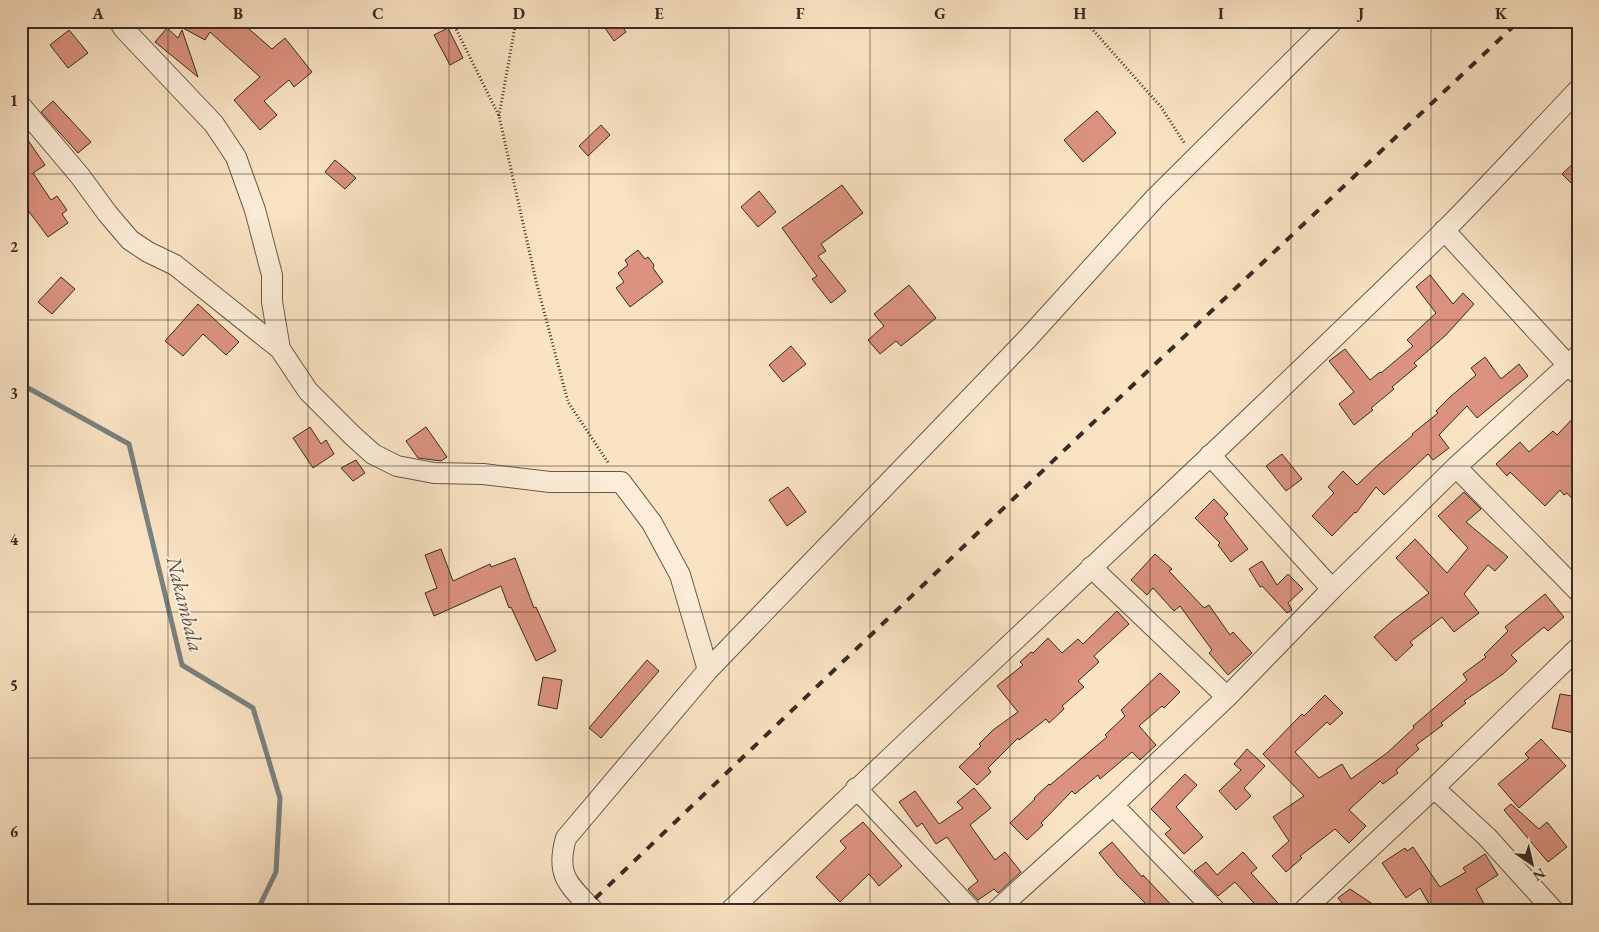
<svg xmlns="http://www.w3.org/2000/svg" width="1599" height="932" font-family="'EB Garamond',serif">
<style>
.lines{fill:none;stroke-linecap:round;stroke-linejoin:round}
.stream{stroke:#798181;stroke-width:5}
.building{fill:#db927e;stroke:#392b25}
.minor-casing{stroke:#69594c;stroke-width:22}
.path{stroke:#392b25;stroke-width:3;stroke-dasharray:1 2.5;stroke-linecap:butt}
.minor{stroke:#fcedd8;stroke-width:20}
.rail{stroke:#392b25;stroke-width:4;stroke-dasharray:9 9;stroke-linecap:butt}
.grid{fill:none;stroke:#392b25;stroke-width:1;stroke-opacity:0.55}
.labels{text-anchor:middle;stroke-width:4;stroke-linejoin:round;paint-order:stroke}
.water-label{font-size:21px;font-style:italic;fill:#544f4c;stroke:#fcedd8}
.neatline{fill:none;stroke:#392b25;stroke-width:2}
.grid-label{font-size:16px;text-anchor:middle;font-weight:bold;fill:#392b25}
</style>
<rect width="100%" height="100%" fill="#fae3c3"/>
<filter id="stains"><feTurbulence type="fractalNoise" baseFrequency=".004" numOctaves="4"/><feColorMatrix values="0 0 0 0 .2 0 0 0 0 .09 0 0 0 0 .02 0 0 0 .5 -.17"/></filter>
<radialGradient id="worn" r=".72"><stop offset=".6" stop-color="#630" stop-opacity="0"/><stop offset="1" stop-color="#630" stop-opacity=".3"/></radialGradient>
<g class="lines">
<path class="stream" d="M 21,384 L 129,444 L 182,665 L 253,708 L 280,798 L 276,872 L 257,911"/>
</g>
<path class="building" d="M 170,21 L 240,21 L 272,49 L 285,38 L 312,72 L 294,87 L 289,80 L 264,101 L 277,115 L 260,130 L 234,100 L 260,77 L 210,32 L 205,40 Z
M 600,21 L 618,21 L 626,32 L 614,41 Z
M 167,28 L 178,38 L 182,30 L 198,77 L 155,42 Z
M 448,28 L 463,58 L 450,65 L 434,35 Z
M 69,30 L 88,53 L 68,68 L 50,45 Z
M 53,101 L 91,142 L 78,153 L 41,112 Z
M 1097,111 L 1116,133 L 1083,162 L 1064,140 Z
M 601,125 L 610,135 L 588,156 L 579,146 Z
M 21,130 L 45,165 L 33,173 L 51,200 L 57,196 L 67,210 L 62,214 L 68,223 L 48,237 L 21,201 Z
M 1578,159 L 1578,190 L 1562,174 Z
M 335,160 L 356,178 L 345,189 L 325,172 Z
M 842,185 L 863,213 L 821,244 L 826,251 L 818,256 L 846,291 L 831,303 L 812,279 L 817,276 L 782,228 Z
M 759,191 L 776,212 L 758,227 L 741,207 Z
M 638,250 L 645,259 L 648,257 L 654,265 L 653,268 L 663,282 L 630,307 L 616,288 L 624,282 L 618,273 L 628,265 L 625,260 Z
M 1430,275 L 1453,304 L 1463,293 L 1474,304 L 1446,335 L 1414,363 L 1417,366 L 1392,387 L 1394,389 L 1371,408 L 1373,410 L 1354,425 L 1339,404 L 1354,392 L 1329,361 L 1345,349 L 1370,380 L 1380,372 L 1381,373 L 1413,346 L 1407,340 L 1436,313 L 1416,287 Z
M 61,277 L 75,289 L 52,314 L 38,302 Z
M 909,285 L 936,318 L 901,346 L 896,341 L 880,354 L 868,340 L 884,326 L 874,314 Z
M 198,304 L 239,342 L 226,355 L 203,334 L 183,356 L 165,341 Z
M 791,346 L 806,364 L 783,382 L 769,365 Z
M 1485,357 L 1501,379 L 1519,364 L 1528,376 L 1477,418 L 1467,406 L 1439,435 L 1449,448 L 1433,460 L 1428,454 L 1384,495 L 1376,487 L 1356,513 L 1355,512 L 1332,536 L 1312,516 L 1334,493 L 1328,487 L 1343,471 L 1357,485 L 1379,464 L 1413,435 L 1412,434 L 1438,413 L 1436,411 L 1450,397 L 1476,375 L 1471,368 Z
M 1578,413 L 1578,505 L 1567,493 L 1564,495 L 1560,490 L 1545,506 L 1510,472 L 1507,476 L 1496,464 L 1520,442 L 1529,452 L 1553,431 L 1557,435 Z
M 310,427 L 321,444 L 326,440 L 334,454 L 313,468 L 293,438 Z
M 426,427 L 447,457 L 441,461 L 418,458 L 406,441 Z
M 1282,454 L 1302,479 L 1286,491 L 1266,466 Z
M 356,460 L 365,473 L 353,481 L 341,468 Z
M 788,487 L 806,512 L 787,526 L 769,500 Z
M 1464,492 L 1481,509 L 1466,522 L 1508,557 L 1495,571 L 1488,565 L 1464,594 L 1479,613 L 1454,632 L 1442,617 L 1410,642 L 1413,645 L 1396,661 L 1374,637 L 1392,621 L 1429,593 L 1396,558 L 1415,539 L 1447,573 L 1468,548 L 1438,516 Z
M 1214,499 L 1228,514 L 1224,518 L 1248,549 L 1231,562 L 1218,545 L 1220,543 L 1195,518 Z
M 441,549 L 453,581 L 490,564 L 491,567 L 515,558 L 534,608 L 536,607 L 556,651 L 536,661 L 511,607 L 509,608 L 501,586 L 434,616 L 425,593 L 437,588 L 425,555 Z
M 1155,554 L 1172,569 L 1169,571 L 1204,608 L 1209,605 L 1230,635 L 1233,632 L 1252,653 L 1228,675 L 1209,653 L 1212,650 L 1180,606 L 1174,611 L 1153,588 L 1147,595 L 1131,580 Z
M 1262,561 L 1277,585 L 1288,574 L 1303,589 L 1288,603 L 1292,610 L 1287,613 L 1262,586 L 1260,587 L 1249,569 Z
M 1545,594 L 1564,617 L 1548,631 L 1544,627 L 1511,655 L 1517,661 L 1503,674 L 1464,701 L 1466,703 L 1441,723 L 1443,725 L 1416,745 L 1419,749 L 1396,770 L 1398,773 L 1383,784 L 1380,781 L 1349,810 L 1366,826 L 1349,843 L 1335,829 L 1300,856 L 1302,858 L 1286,872 L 1272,856 L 1289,841 L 1273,817 L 1304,796 L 1263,754 L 1302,714 L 1304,716 L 1325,695 L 1343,713 L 1330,725 L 1327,722 L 1295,752 L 1319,778 L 1342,764 L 1351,779 L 1387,753 L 1414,728 L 1413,726 L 1467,680 L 1463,674 L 1486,657 L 1484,655 L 1508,631 L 1505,627 Z
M 1117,611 L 1129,624 L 1094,656 L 1099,662 L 1078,681 L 1084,687 L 1062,706 L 1064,709 L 1049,723 L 1046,719 L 1019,740 L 1018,738 L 988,768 L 991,772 L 977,785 L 959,767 L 981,746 L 979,744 L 993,730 L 1018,712 L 997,686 L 1023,665 L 1020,662 L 1031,652 L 1033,653 L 1048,638 L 1062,653 L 1078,639 L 1083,644 Z
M 647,660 L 659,671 L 601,738 L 589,728 Z
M 1160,673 L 1180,692 L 1164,708 L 1162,706 L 1139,726 L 1156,745 L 1140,760 L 1132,752 L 1100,779 L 1098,775 L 1075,794 L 1072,791 L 1041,823 L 1043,825 L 1027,840 L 1010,823 L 1035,799 L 1034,798 L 1049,784 L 1050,785 L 1107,737 L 1105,735 L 1125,716 L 1121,710 Z
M 543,677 L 562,680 L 557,709 L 538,705 Z
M 1560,694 L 1578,697 L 1578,734 L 1552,728 Z
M 1541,739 L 1566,766 L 1519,808 L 1498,784 L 1529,758 L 1525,754 Z
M 1247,749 L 1265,766 L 1244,788 L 1251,796 L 1236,810 L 1219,791 L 1241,770 L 1234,764 Z
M 1185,774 L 1197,785 L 1176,807 L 1203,837 L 1184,854 L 1165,834 L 1171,829 L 1151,809 Z
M 974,788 L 991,808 L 970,825 L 995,860 L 1005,852 L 1021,872 L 998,893 L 994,889 L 978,900 L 968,889 L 978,881 L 947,837 L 936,844 L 922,823 L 917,827 L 899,802 L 915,791 L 939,824 L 963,808 L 957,802 Z
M 1511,804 L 1539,829 L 1547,822 L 1567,847 L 1548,862 L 1504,810 Z
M 863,822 L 902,866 L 879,886 L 869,874 L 840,902 L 816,877 L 846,848 L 840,841 Z
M 1112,842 L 1142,877 L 1143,875 L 1177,911 L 1153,911 L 1117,875 L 1099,853 Z
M 1413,847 L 1440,887 L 1466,872 L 1463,868 L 1485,854 L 1498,875 L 1476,889 L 1488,911 L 1433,911 L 1420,888 L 1406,898 L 1382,863 L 1405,848 L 1407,851 Z
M 1243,852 L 1257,868 L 1251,873 L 1285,911 L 1261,911 L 1235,882 L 1218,896 L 1194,871 L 1206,862 L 1217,875 Z
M 1350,889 L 1383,911 L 1349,911 L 1338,898 Z"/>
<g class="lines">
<defs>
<path id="minor" d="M 119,21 L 124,29 L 214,124 L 236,157 L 255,210 L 272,275 L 272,302 L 280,349 L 308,391 L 352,435 L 373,454 L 397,466 L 434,473 L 483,474 L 550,482 L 621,482 L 652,523 L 680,575 L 708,670
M 21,106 L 80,176 L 107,213 L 130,240 L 148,252 L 175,265 L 280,349
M 1444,230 L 1568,365 L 1578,374
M 1210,455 L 1332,589
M 1456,467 L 1578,591
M 1091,567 L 1227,697
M 856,788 L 972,911
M 1434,788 L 1487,837 L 1554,911
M 1113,805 L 1216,911
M 594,911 C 569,885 555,876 566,838 L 708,670 L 1028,338 L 1155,198 L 1333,21
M 730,911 C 966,682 1209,462 1443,232 C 1489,186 1533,137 1578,90
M 996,911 L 1113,805 L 1227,697 L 1332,589 L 1456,467 L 1578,356
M 1303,911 L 1434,788 L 1578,648"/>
</defs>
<use href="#minor" class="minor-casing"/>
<path class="path" d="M 450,21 L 456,29 L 499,116 L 536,281 L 568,402 L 609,464
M 1083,21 L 1093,30 L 1161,107 L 1185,144
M 499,116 L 516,21"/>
<use href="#minor" class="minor"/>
<path class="rail" d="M 582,911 L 1098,418 L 1519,21"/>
</g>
<path class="grid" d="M 168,21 L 168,911M 308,21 L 308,911M 449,21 L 449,911M 589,21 L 589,911M 729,21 L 729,911M 870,21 L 870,911M 1010,21 L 1010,911M 1150,21 L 1150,911M 1291,21 L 1291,911M 1431,21 L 1431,911M 21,174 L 1578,174M 21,320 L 1578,320M 21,466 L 1578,466M 21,612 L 1578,612M 21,758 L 1578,758"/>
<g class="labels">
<g class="water-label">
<text transform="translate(185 604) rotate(76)" y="7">Nakambala</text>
</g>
</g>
<rect width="1599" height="932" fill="none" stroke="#fae3c3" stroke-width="55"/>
<g transform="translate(1532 864) rotate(146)" stroke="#fcedd8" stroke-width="4" paint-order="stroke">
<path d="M0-4L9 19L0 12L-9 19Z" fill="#392b25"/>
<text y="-8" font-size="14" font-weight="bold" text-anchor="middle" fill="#392b25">N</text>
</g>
<rect x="28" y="28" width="1544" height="876" class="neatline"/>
<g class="grid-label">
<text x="98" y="19">A</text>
<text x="238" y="19">B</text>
<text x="378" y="19">C</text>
<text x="519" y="19">D</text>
<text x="659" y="19">E</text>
<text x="800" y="19">F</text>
<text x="940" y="19">G</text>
<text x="1080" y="19">H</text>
<text x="1221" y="19">I</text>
<text x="1361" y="19">J</text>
<text x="1501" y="19">K</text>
<text x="14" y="106">1</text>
<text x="14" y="252">2</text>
<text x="14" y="399">3</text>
<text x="14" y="545">4</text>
<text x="14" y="691">5</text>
<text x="14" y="837">6</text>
</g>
<rect width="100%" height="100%" filter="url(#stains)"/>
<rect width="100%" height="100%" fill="url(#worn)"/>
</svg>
